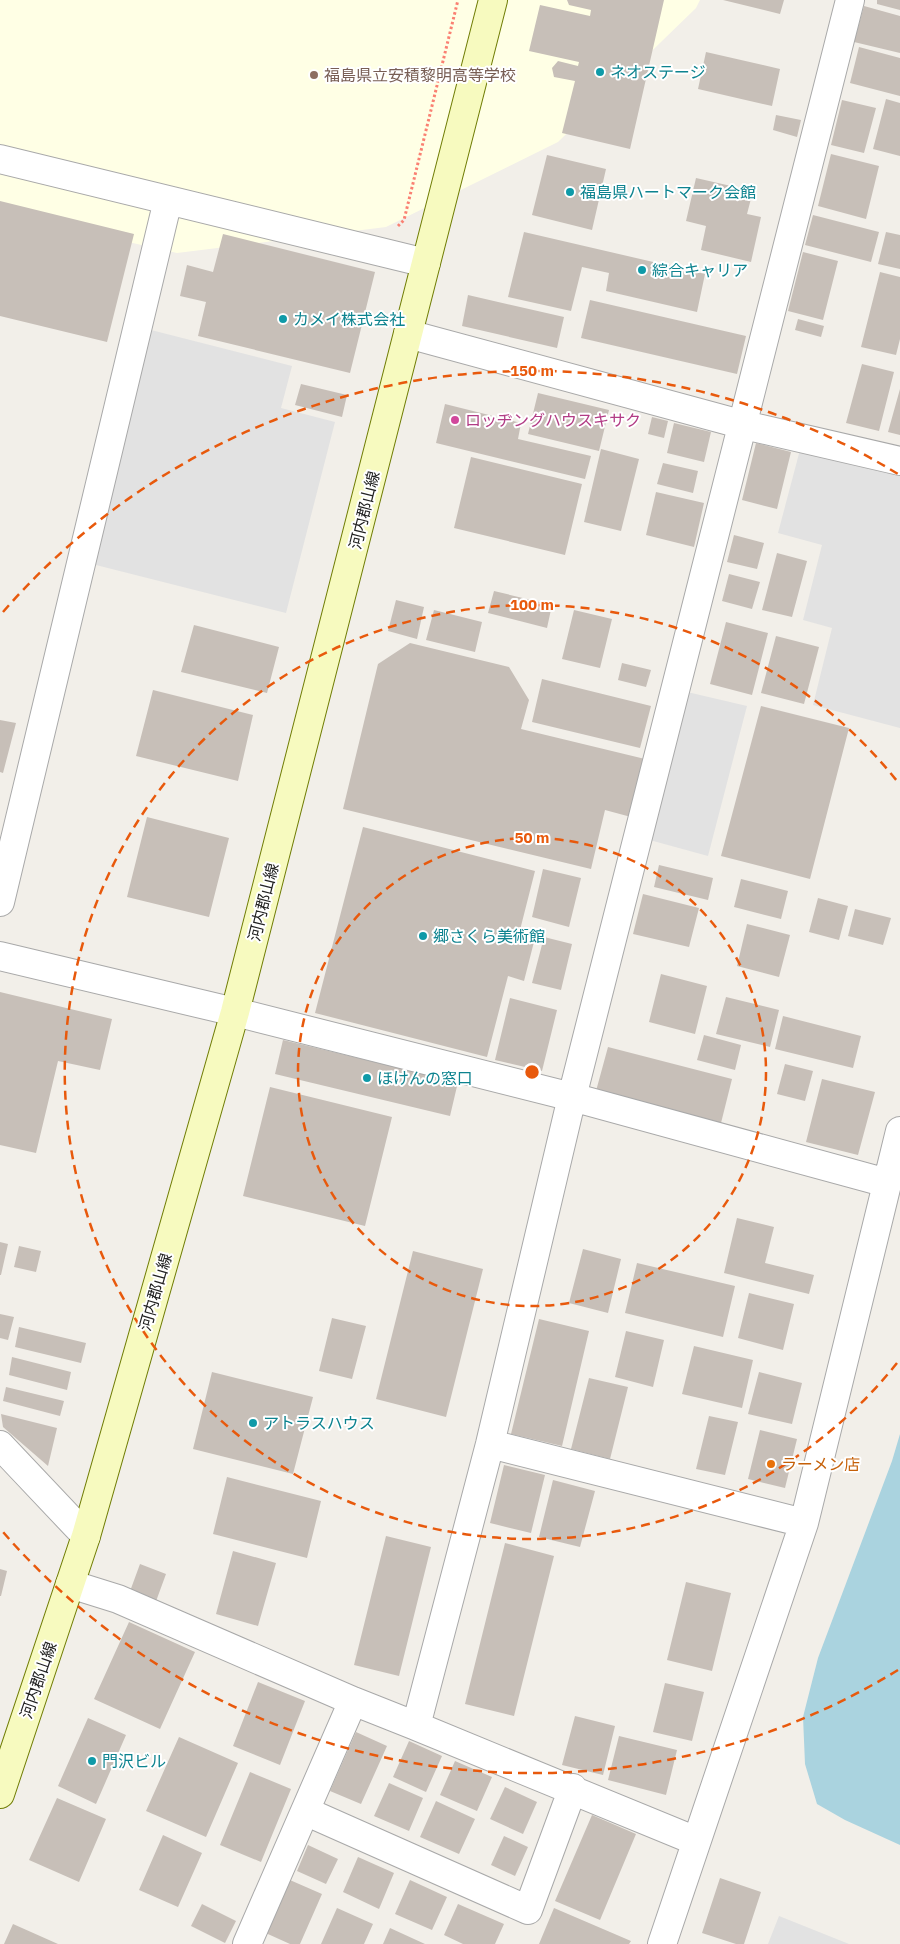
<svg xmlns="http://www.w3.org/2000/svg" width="900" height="1944" font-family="'IBM Plex Sans','Noto Sans JP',sans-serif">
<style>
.education{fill:#ffffe5}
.parking{fill:#e2e2e2}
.water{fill:#aad3df}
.building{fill:#c7bfb8}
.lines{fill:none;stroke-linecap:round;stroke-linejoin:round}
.street-casing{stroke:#a9a9a9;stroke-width:30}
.secondary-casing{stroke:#707d05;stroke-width:30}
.path{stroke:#fa8072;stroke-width:3;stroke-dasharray:2.5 2.5;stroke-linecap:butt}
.street{stroke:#fff;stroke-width:28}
.secondary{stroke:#f7fabf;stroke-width:28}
.ring{fill:none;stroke:#e8590c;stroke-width:2.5;stroke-dasharray:9 6}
.culture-dot{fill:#0f9aa8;stroke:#fff;stroke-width:2}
.education-dot{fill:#8d6e63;stroke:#fff;stroke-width:2}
.hotel-dot{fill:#d1479c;stroke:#fff;stroke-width:2}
.food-dot{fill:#e8710a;stroke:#fff;stroke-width:2}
.labels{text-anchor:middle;stroke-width:4;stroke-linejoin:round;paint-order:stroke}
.culture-label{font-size:16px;fill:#0d838f;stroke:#fff;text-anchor:start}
.education-label{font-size:16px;fill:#785e54;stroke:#fff;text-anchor:start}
.hotel-label{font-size:16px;fill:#b23c85;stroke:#fff;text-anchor:start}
.street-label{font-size:16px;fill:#222;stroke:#fff}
.food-label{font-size:16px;fill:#c56008;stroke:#fff;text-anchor:start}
.centre{fill:#e8590c;stroke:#fff;stroke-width:2.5}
.ring-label{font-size:15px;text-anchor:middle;font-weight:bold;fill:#e8590c;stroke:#fff;stroke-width:4;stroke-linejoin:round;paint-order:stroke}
</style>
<rect width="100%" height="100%" fill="#f2efe9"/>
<path class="education" d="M 0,0 L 700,0 L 696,8 L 558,142 L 386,227 L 177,253 L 0,213 Z"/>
<path class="parking" d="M 151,330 L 292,366 L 281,408 L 335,422 L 286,613 L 92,564 Z
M 801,446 L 900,470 L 900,728 L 813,705 L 832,628 L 803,620 L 822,545 L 778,533 Z
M 683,691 L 747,706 L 708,856 L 646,839 Z
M 779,1916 L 849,1944 L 768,1944 Z"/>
<path class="water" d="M 900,1434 L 900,1845 L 845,1820 L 817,1804 L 805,1764 L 803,1717 L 818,1658 L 892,1461 Z"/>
<path class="building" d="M 567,0 L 664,0 L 630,149 L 562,133 L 575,81 L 554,77 L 552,68 L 558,61 L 578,66 L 579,62 L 529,51 L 540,5 L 590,16 L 591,10 L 569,5 Z
M 723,0 L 784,0 L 780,14 Z
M 877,0 L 900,0 L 900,10 L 877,4 Z
M 864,6 L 900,16 L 900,53 L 854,42 Z
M 859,47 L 900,58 L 900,96 L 850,83 Z
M 706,52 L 780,69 L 772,106 L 698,89 Z
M 886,99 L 900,103 L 900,156 L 873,149 Z
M 842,100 L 876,108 L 864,153 L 831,145 Z
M 776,115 L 801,120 L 797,137 L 773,130 Z
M 831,154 L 879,166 L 866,219 L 818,206 Z
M 547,155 L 606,169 L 592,230 L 532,215 Z
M 696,178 L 753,191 L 747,214 L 761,217 L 751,262 L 701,250 L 706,226 L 686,221 Z
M 0,201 L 134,234 L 107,342 L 0,316 Z
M 813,215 L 879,232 L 871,262 L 805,245 Z
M 524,232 L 705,274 L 697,312 L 606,291 L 609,273 L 582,267 L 571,311 L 508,297 Z
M 886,232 L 900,235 L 900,269 L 878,264 Z
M 223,234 L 375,272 L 350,373 L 198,336 L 206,302 L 180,296 L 187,265 L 213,272 Z
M 803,252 L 838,261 L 823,320 L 788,311 Z
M 880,272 L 900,277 L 900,339 L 896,355 L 861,347 Z
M 468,295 L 564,317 L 557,348 L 462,326 Z
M 590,300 L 746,336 L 737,374 L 581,338 Z
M 798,319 L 824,326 L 821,337 L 795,330 Z
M 862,364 L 894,372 L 879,431 L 846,423 Z
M 301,384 L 347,395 L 342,417 L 295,405 Z
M 900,389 L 900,435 L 888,432 Z
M 538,393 L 609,410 L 599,451 L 528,434 Z
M 445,404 L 521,423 L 518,439 L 591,456 L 585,479 L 436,443 Z
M 652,417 L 668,421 L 664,438 L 648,434 Z
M 674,423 L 711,432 L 704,462 L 667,453 Z
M 756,443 L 791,452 L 777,509 L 742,500 Z
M 601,449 L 639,459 L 621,531 L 584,522 Z
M 471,457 L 582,484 L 565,555 L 454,528 Z
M 663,463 L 698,471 L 693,493 L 657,484 Z
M 656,492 L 704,503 L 694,547 L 646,535 Z
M 734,535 L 764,543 L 757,569 L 727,562 Z
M 777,553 L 807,561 L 792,617 L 762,610 Z
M 729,574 L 760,582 L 752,609 L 722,601 Z
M 494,591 L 552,605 L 547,628 L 488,613 Z
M 396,600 L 424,607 L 417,639 L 388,631 Z
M 434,610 L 482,622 L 475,652 L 426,640 Z
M 574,610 L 612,619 L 600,668 L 562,659 Z
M 726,622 L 768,633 L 752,695 L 710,684 Z
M 194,625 L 279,647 L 267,693 L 181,672 Z
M 776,636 L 819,647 L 804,704 L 761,693 Z
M 410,643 L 509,667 L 529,700 L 521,729 L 645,759 L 631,817 L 605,810 L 591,869 L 343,809 L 378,664 Z
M 622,663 L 651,670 L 646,687 L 618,680 Z
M 542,679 L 651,706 L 640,748 L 532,722 Z
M 153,690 L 253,715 L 238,781 L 136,756 Z
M 761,706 L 849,728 L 810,879 L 721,856 Z
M 0,720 L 16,723 L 3,773 L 0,772 Z
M 147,817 L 229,838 L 209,917 L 127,897 Z
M 363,827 L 535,871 L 520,930 L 536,934 L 524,981 L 508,976 L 487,1057 L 315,1013 Z
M 659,865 L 713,878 L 708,900 L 654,887 Z
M 543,869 L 581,878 L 569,927 L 532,917 Z
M 741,879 L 788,891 L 781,919 L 734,907 Z
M 643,894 L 699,908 L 689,947 L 633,934 Z
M 818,898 L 848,906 L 839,940 L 809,932 Z
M 855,909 L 891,918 L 883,945 L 848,936 Z
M 747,924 L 790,935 L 779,977 L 737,966 Z
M 544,937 L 572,944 L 561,990 L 532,983 Z
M 661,974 L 707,986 L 695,1034 L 649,1022 Z
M 0,992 L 112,1019 L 100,1070 L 58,1061 L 36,1153 L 0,1145 Z
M 726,997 L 779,1010 L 770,1047 L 716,1034 Z
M 510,998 L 557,1010 L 542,1071 L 495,1060 Z
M 783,1016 L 861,1036 L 853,1068 L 775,1049 Z
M 704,1035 L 741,1045 L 735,1070 L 697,1060 Z
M 283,1040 L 458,1082 L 450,1116 L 275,1074 Z
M 608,1047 L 732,1079 L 721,1123 L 596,1091 Z
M 785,1064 L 813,1071 L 805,1101 L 777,1094 Z
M 822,1079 L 875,1092 L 858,1155 L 806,1142 Z
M 270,1087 L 392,1117 L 365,1226 L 243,1196 Z
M 737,1218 L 774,1227 L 765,1263 L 814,1275 L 809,1294 L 724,1273 Z
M 0,1242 L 8,1244 L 1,1275 L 0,1275 Z
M 19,1246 L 41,1251 L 36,1272 L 14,1267 Z
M 583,1249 L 621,1259 L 608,1313 L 569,1303 Z
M 413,1251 L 483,1269 L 446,1417 L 376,1399 Z
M 637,1263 L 735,1286 L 723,1337 L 625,1313 Z
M 749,1293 L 794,1304 L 783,1350 L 738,1338 Z
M 0,1314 L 14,1317 L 8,1340 L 0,1338 Z
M 332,1318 L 366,1326 L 352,1379 L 319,1371 Z
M 539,1319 L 589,1331 L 562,1446 L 511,1434 Z
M 19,1327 L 86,1343 L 81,1363 L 15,1347 Z
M 626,1331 L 664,1340 L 653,1387 L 615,1377 Z
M 694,1346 L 753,1360 L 742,1408 L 682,1394 Z
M 12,1357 L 71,1372 L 67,1390 L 9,1375 Z
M 212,1372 L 313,1397 L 293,1474 L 193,1449 Z
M 759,1372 L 802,1383 L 792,1424 L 748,1414 Z
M 589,1378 L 628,1387 L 610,1459 L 571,1449 Z
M 6,1387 L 64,1401 L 60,1416 L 3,1401 Z
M 1,1414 L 57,1428 L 48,1466 L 3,1427 Z
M 709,1416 L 738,1422 L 725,1475 L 696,1469 Z
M 760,1430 L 797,1439 L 785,1488 L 748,1479 Z
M 504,1465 L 545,1475 L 531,1533 L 490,1523 Z
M 227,1477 L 321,1501 L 307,1558 L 213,1534 Z
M 553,1480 L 595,1491 L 580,1547 L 539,1537 Z
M 386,1536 L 431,1547 L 399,1676 L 354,1665 Z
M 505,1543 L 554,1556 L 514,1716 L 465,1704 Z
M 233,1551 L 276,1563 L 258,1626 L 216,1614 Z
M 140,1564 L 166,1574 L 155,1604 L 129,1594 Z
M 0,1569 L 7,1571 L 1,1596 L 0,1596 Z
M 686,1582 L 731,1593 L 712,1671 L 667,1660 Z
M 129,1622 L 195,1652 L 160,1729 L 94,1699 Z
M 258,1682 L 305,1701 L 280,1765 L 233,1746 Z
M 665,1683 L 704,1692 L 692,1741 L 653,1732 Z
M 575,1716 L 615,1726 L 603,1775 L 562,1765 Z
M 88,1718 L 126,1735 L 96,1804 L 58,1786 Z
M 356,1732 L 387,1746 L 361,1804 L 330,1791 Z
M 619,1736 L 677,1750 L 666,1795 L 608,1780 Z
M 179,1737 L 238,1763 L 206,1837 L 146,1811 Z
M 409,1741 L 442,1756 L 426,1792 L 393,1777 Z
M 455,1761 L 492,1777 L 477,1811 L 440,1795 Z
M 250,1772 L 291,1789 L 261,1862 L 220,1845 Z
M 389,1783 L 423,1798 L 409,1831 L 374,1816 Z
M 505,1787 L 537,1802 L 523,1834 L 490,1819 Z
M 57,1798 L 106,1819 L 79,1882 L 29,1860 Z
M 436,1801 L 475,1819 L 459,1854 L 420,1837 Z
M 592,1815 L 636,1834 L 600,1920 L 555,1901 Z
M 163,1835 L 202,1853 L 178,1907 L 139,1890 Z
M 504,1836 L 528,1847 L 515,1876 L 491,1865 Z
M 308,1845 L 338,1859 L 326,1884 L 297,1871 Z
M 358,1857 L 394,1873 L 379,1909 L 343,1892 Z
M 283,1877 L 322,1894 L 300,1944 L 290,1944 L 259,1930 Z
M 720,1878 L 761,1892 L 744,1944 L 736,1944 L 702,1933 Z
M 410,1880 L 447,1897 L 432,1930 L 395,1914 Z
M 202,1904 L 236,1921 L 225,1943 L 191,1926 Z
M 458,1904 L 504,1924 L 495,1944 L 463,1944 L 444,1935 Z
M 337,1908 L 373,1924 L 364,1944 L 321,1944 Z
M 554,1908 L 631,1941 L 629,1944 L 539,1944 Z
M 13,1924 L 58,1944 L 4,1944 Z
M 390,1928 L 425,1944 L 383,1944 Z"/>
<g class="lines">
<defs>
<path id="street" d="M 0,159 L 426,263
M 408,334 L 744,425 L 900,461
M 0,902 L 168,200
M 0,956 L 235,1012 L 572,1097 L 887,1183
M 490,1444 L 804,1523
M 0,1445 L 86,1536
M 70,1584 L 118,1599 L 353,1701
M 416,1726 L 696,1841
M 305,1811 L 528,1910 L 573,1788
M 247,1944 L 353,1701 L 416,1726 L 490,1444 L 572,1097 L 850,0
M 662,1944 L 804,1523 L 900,1131"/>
<path id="secondary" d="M 0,1794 L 86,1536 L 235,1012 L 493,0"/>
</defs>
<use href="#street" class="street-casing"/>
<use href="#secondary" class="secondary-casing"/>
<path class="path" d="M 398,226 L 404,220 L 458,0"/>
<use href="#street" class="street"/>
<use href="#secondary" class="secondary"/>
</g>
<g class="ring">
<circle cx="532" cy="1072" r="234"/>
<path d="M897 1363A467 467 0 1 1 897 781"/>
<path d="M898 1670A701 701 0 0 1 3 1532M3 612A701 701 0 0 1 898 474"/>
</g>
<g class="culture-dot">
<circle cx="600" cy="72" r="5"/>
<circle cx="570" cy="192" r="5"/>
<circle cx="642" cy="270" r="5"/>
<circle cx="283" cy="319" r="5"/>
<circle cx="423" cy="936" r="5"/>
<circle cx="367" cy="1078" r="5"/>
<circle cx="253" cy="1423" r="5"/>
<circle cx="92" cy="1761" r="5"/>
</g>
<circle class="education-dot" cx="314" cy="75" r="5"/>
<circle class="hotel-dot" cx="455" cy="420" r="5"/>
<circle class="food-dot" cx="771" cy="1464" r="5"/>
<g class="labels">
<g class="culture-label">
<text x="610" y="78">ネオステージ</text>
<text x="580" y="198">福島県ハートマーク会館</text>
<text x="652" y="276">綜合キャリア</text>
<text x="293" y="325">カメイ株式会社</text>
<text x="433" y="942">郷さくら美術館</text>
<text x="377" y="1084">ほけんの窓口</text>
<text x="263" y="1429">アトラスハウス</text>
<text x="102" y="1767">門沢ビル</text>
</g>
<g class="education-label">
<text x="324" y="81">福島県立安積黎明高等学校</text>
</g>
<g class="hotel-label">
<text x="465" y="426">ロッヂングハウスキサク</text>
</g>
<g class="street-label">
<text transform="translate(364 510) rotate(-76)" y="6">河内郡山線</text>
<text transform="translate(263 902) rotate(-76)" y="6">河内郡山線</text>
<text transform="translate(155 1292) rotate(-74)" y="6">河内郡山線</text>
<text transform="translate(38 1680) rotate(-71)" y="6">河内郡山線</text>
</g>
<g class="food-label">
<text x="781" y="1470">ラーメン店</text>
</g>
</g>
<circle cx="532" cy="1072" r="8" class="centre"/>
<g class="ring-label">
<text x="532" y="376">150 m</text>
<text x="532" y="610">100 m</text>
<text x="532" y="843">50 m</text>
</g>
</svg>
